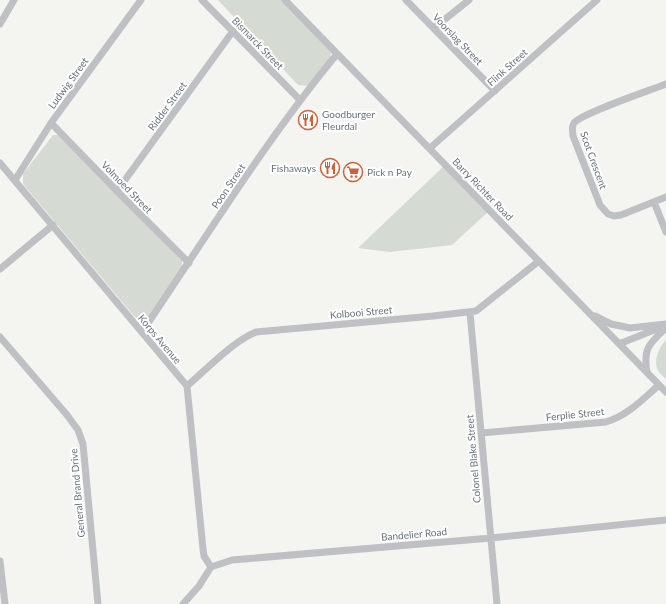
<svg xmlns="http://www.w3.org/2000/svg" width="666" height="604" font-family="Lato,sans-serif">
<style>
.green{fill:#d5dad2}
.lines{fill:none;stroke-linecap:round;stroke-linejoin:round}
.street{stroke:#bec0c4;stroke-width:7}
.labels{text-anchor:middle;stroke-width:4;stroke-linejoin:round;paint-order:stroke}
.street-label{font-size:10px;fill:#67727e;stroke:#fff}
.poi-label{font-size:10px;fill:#67727e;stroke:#fff;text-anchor:start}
</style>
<rect width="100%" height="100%" fill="#f4f4f1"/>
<path class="green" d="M 218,0 L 284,0 L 329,48 L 331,53 L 330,58 L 309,86 L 298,85 Z
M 53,135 L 60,135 L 182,261 L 182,267 L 148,317 C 142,321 139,320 134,316 L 23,184 L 23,174 Z
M 444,166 L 488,212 L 452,245 L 390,252 L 358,248 Z
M 666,340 L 666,379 C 664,377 661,375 659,372 C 652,363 659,347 666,340 Z"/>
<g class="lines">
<path class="street" d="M 202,0 L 300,100
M 285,0 L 666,392
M 406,0 L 495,91
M 0,24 L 14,0
M 434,28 L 469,0
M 666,84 C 651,90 580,114 574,123 C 571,127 573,132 573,136 L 600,205 L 608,214 L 614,216 L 621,215 L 666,197
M 51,123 L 117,191 L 189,263
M 430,148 L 597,0
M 0,163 L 187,386 L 203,549 L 204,556 L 211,567
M 15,180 L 51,123 L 141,0
M 117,191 L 233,31
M 654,202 L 666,232
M 0,269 L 53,225
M 470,313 L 497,604
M 595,316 L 611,324 L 630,328 L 666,324
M 142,332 C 205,239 265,141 337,54
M 0,337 L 67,415 L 78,430 L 83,444 L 98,604
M 619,344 L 659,328
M 647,372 C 643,348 649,344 666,328
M 187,386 C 207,369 232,342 256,332 L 433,316 L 476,311 L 539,261
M 481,433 L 606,422 C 627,416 643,399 659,385
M 0,561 L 5,604
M 183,604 L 199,586 L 211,567 L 232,560 L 491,538 L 666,520"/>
</g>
<defs>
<symbol id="restaurant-ring" viewBox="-11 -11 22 22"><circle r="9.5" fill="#fff" stroke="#cb6339" stroke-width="1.5"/><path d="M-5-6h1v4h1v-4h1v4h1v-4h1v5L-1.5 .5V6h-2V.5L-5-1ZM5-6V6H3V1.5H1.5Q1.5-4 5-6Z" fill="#cb6339"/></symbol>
<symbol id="supermarket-ring" viewBox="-11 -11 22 22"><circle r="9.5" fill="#fff" stroke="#cb6339" stroke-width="1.5"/><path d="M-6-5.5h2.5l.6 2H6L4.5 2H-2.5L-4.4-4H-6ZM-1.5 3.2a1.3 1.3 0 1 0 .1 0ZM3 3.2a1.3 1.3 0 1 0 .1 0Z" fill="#cb6339"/></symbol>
</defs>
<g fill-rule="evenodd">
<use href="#restaurant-ring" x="297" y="109" width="22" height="22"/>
<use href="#restaurant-ring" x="319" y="157" width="22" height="22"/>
<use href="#supermarket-ring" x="342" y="161" width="22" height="22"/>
</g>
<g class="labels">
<g class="street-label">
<text transform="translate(458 39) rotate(46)" y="4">Voorslag Street</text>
<text transform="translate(258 43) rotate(46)" y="4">Bismarck Street</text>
<text transform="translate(507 67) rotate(-42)" y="4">Flink Street</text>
<text transform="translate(68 83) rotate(-54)" y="4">Ludwig Street</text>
<text transform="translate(167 106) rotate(-54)" y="4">Ridder Street</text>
<text transform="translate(594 160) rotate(70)" y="4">Scot Crescent</text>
<text transform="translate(228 186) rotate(-56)" y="4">Poon Street</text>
<text transform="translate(127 187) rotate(46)" y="4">Volmoed Street</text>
<text transform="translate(483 189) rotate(46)" y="4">Barry Richter Road</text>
<text transform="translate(361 312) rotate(-5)" y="4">Kolbooi Street</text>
<text transform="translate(160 339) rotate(50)" y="4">Korps Avenue</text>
<text transform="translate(575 414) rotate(-6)" y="4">Ferplie Street</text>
<text transform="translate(473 459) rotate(-95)" y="4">Colonel Blake Street</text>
<text transform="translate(77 493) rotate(-95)" y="4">General Brand Drive</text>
<text transform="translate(414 534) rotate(-5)" y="4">Bandelier Road</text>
</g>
<g class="poi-label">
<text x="322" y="118">Goodburger<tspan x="322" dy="12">Fleurdal</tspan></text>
<text x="316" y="172" text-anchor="end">Fishaways</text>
<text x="367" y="176">Pick n Pay</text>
</g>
</g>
</svg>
